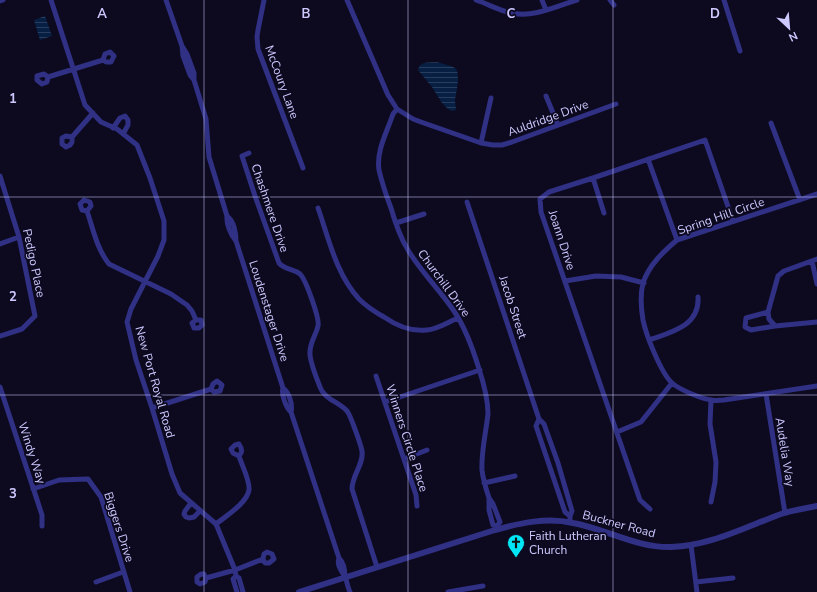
<svg xmlns="http://www.w3.org/2000/svg" width="817" height="592" font-family="'Nunito Sans',sans-serif">
<style>
.water{fill:url(#water-rules)}
.lines{fill:none;stroke-linecap:round;stroke-linejoin:round}
.minor{stroke:#303084;stroke-width:5}
.tertiary{stroke:#303084;stroke-width:6}
.grid{fill:none;stroke:#cdc9ff;stroke-width:1;stroke-opacity:0.55}
.labels{text-anchor:middle;stroke-width:3.5;stroke-linejoin:round;paint-order:stroke}
.street-label{font-size:12px;fill:#cdc9ff;stroke:#0d0a20}
.poi-label{font-size:12px;fill:#cdc9ff;stroke:#0d0a20;text-anchor:start}
.grid-label{font-size:13px;text-anchor:middle;font-weight:bold;fill:#cdc9ff;stroke:#0d0a20;stroke-width:3.5;stroke-linejoin:round;paint-order:stroke}
</style>
<defs>
<pattern id="water-rules" width="6" height="5" patternUnits="userSpaceOnUse"><rect width="6" height="5" fill="#061f43"/><path d="M0 2.5h6" fill="none" stroke="#293e5f"/></pattern>
</defs>
<rect width="100%" height="100%" fill="#0d0a20"/>
<path class="water" d="M 45,16 L 52,36 L 40,40 L 34,20 Z
M 436,62 C 443,64 450,65 455,68 C 461,73 456,93 455,100 C 455,104 456,107 456,110 L 452,111 L 448,109 L 442,103 L 432,87 L 418,70 C 420,61 428,63 436,62 Z"/>
<g class="lines">
<path class="minor" d="M 51,0 L 85,105 L 101,122 L 117,129 L 137,145 L 150,178 L 164,221 L 164,240 L 158,256 L 131,309 L 127,322 L 136,360 L 152,408 L 172,474 L 180,493 L 216,524 L 235,570 L 236,576
M 166,0 L 182,46 L 183,56 L 190,75 L 194,80
M 264,0 L 258,30 L 257,37 L 258,49 L 303,168
M 347,0 L 388,95 L 397,109 L 413,119 L 421,122 L 481,143 L 493,145 L 502,145 L 512,142 L 616,104
M 476,0 C 488,4 500,11 512,13 C 533,18 557,6 577,0
M 542,0 L 546,10
M 610,0 L 614,5
M 724,0 L 740,51
M 0,1 L 3,0
M 182,46 L 187,54 L 194,73 L 194,80 L 206,119 L 209,157 L 227,216 C 226,224 231,235 236,241 L 283,388 C 289,392 293,405 291,412
M 48,77 L 47,82 L 42,84 L 37,80 L 37,76 L 44,74 L 48,77 L 103,60 L 106,62 L 111,62 L 114,56 L 110,52 L 105,54 L 103,60
M 546,96 L 558,125
M 397,109 L 393,114 C 387,132 376,151 379,170 C 382,183 386,195 391,208 C 395,222 400,237 408,250 C 421,272 440,290 454,311 C 466,329 473,349 479,369 C 484,384 488,398 488,414 C 486,432 481,452 482,470 C 483,480 486,489 489,498
M 771,123 L 800,200
M 113,128 L 120,118 L 125,116 L 128,120 L 128,125 L 123,134
M 72,137 L 72,142 L 70,145 L 66,147 L 62,144 L 62,138 L 66,136 L 72,137 L 93,113
M 481,143 L 491,98
M 249,153 L 242,156 L 255,196 L 279,263 C 285,270 294,269 300,274 C 306,280 320,319 318,326 C 316,335 310,342 310,352 C 309,360 317,379 320,387 C 324,399 339,402 347,411 C 350,414 361,445 362,451 C 364,464 352,475 352,489 L 377,567
M 648,159 L 677,240
M 0,176 L 19,237 L 35,316 L 22,329 L 0,336
M 593,178 L 604,213
M 817,194 L 677,240 C 663,252 649,265 643,283 C 640,295 641,308 643,320 C 646,335 661,373 672,383 C 680,390 702,399 712,400 C 715,401 720,400 724,400 L 817,386
M 467,202 L 539,419 L 544,424 L 558,463 L 572,511 L 570,516
M 318,208 C 329,239 336,274 359,299 C 367,307 375,312 384,317 C 397,326 411,332 427,330 C 438,329 448,322 458,318
M 87,211 L 91,206 L 90,202 L 84,200 L 80,204 L 82,210 L 87,211 C 93,229 97,249 109,264 L 171,294 L 187,305 L 192,311 L 196,320 L 192,323 L 194,328 L 199,328 L 202,325 L 201,320 L 196,320
M 227,216 C 234,221 236,233 236,241
M 396,223 L 424,214
M 0,244 L 19,237
M 817,259 L 784,271 L 778,276 L 768,312 L 769,319 L 775,326 L 817,322
M 812,261 L 817,284
M 565,281 L 596,276 L 621,277 L 644,283
M 768,312 L 746,318 L 745,327 L 751,330 L 775,326
M 649,340 C 671,332 700,326 698,297
M 376,376 L 416,495 L 417,506
M 0,387 L 42,515 L 42,526
M 283,388 C 281,394 286,408 291,412 L 339,558 C 344,563 345,570 345,577
M 766,394 L 785,513
M 385,402 L 480,370
M 152,408 L 211,389 L 214,392 L 220,391 L 222,385 L 217,381 L 213,384 L 211,389
M 539,419 L 536,426 L 565,512 L 570,516 L 570,519
M 617,432 L 641,422 L 672,383
M 404,459 L 427,450
M 484,483 L 515,476
M 33,489 L 59,480 L 88,479 L 101,497 L 130,592
M 711,502 L 715,482 L 716,462 L 710,424 L 711,400
M 191,503 L 185,511 L 184,514 L 186,517 L 189,518 L 194,517 L 200,511
M 650,509 L 640,500 L 541,212 L 540,199 L 549,192 L 593,178 L 705,140 L 733,221
M 216,524 C 226,516 247,503 249,490 C 250,480 242,466 239,456 L 233,453 L 231,449 L 235,445 L 239,444 C 242,449 243,452 239,456
M 497,526 L 500,522 L 493,504 L 489,498 L 489,510 L 493,525 L 497,526 L 498,529
M 691,545 L 697,592
M 339,558 C 336,566 343,572 346,579 C 347,583 348,588 350,592
M 206,578 L 204,574 L 201,574 L 197,577 L 197,582 L 200,584 L 205,582 L 206,578 L 235,570 L 263,559 L 265,563 L 269,563 L 274,559 L 272,554 L 267,552 L 264,554 L 263,559
M 96,582 L 123,572
M 696,582 L 733,578
M 237,592 L 233,579 L 236,576 L 239,578 L 243,592
M 448,592 L 483,586"/>
<path class="tertiary" d="M 299,592 L 495,530 C 520,523 547,517 573,523 C 606,529 637,548 671,547 C 711,546 747,526 784,513 C 795,510 806,508 817,506"/>
</g>
<path class="grid" d="M 204,0 L 204,592M 408,0 L 408,592M 613,0 L 613,592M 0,197 L 817,197M 0,395 L 817,395"/>
<defs>
<symbol id="church-pin" viewBox="-11 -11 22 30"><path d="M0 17L-7.5 6A9.5 9.5 0 1 1 7.5 6Z" fill="#00e6f4" stroke="#0d0a20"/><path d="M-1.2-6h2.4v3.5h3.3v2.4h-3.3V6h-2.4V-.1h-3.3v-2.4h3.3Z" fill="#111"/></symbol>
</defs>
<g fill-rule="evenodd">
<use href="#church-pin" x="506" y="533" width="20" height="27"/>
</g>
<g class="labels">
<g class="street-label">
<text transform="translate(282 82) rotate(70)" y="4">McCoury Lane</text>
<text transform="translate(548 118) rotate(-20)" y="4">Auldridge Drive</text>
<text transform="translate(270 208) rotate(71)" y="4">Chashmere Drive</text>
<text transform="translate(721 216) rotate(-19)" y="4">Spring Hill Circle</text>
<text transform="translate(562 240) rotate(72)" y="4">Joann Drive</text>
<text transform="translate(34 263) rotate(78)" y="4">Pedigo Place</text>
<text transform="translate(444 283) rotate(54)" y="4">Churchill Drive</text>
<text transform="translate(513 307) rotate(72)" y="4">Jacob Street</text>
<text transform="translate(269 311) rotate(72)" y="4">Loudenstager Drive</text>
<text transform="translate(155 382) rotate(74)" y="4">New Port Royal Road</text>
<text transform="translate(407 438) rotate(72)" y="4">Winners Circle Place</text>
<text transform="translate(785 452) rotate(81)" y="4">Audelia Way</text>
<text transform="translate(32 453) rotate(72)" y="4">Windy Way</text>
<text transform="translate(619 524) rotate(15)" y="4">Buckner Road</text>
<text transform="translate(119 527) rotate(72)" y="4">Biggers Drive</text>
</g>
<g class="poi-label">
<text x="529" y="540">Faith Lutheran<tspan x="529" dy="14">Church</tspan></text>
</g>
</g>
<g class="grid-label">
<text x="102" y="18">A</text>
<text x="306" y="18">B</text>
<text x="511" y="18">C</text>
<text x="715" y="18">D</text>
<text x="13" y="103">1</text>
<text x="13" y="301">2</text>
<text x="13" y="498">3</text>
</g>
<g transform="translate(789 28) rotate(154)" stroke="#0d0a20" stroke-width="3" paint-order="stroke">
<path d="M0-3L7 15L0 10L-7 15Z" fill="#cdc9ff"/>
<text y="-6" font-size="11" font-weight="bold" text-anchor="middle" fill="#cdc9ff">N</text>
</g>
</svg>
